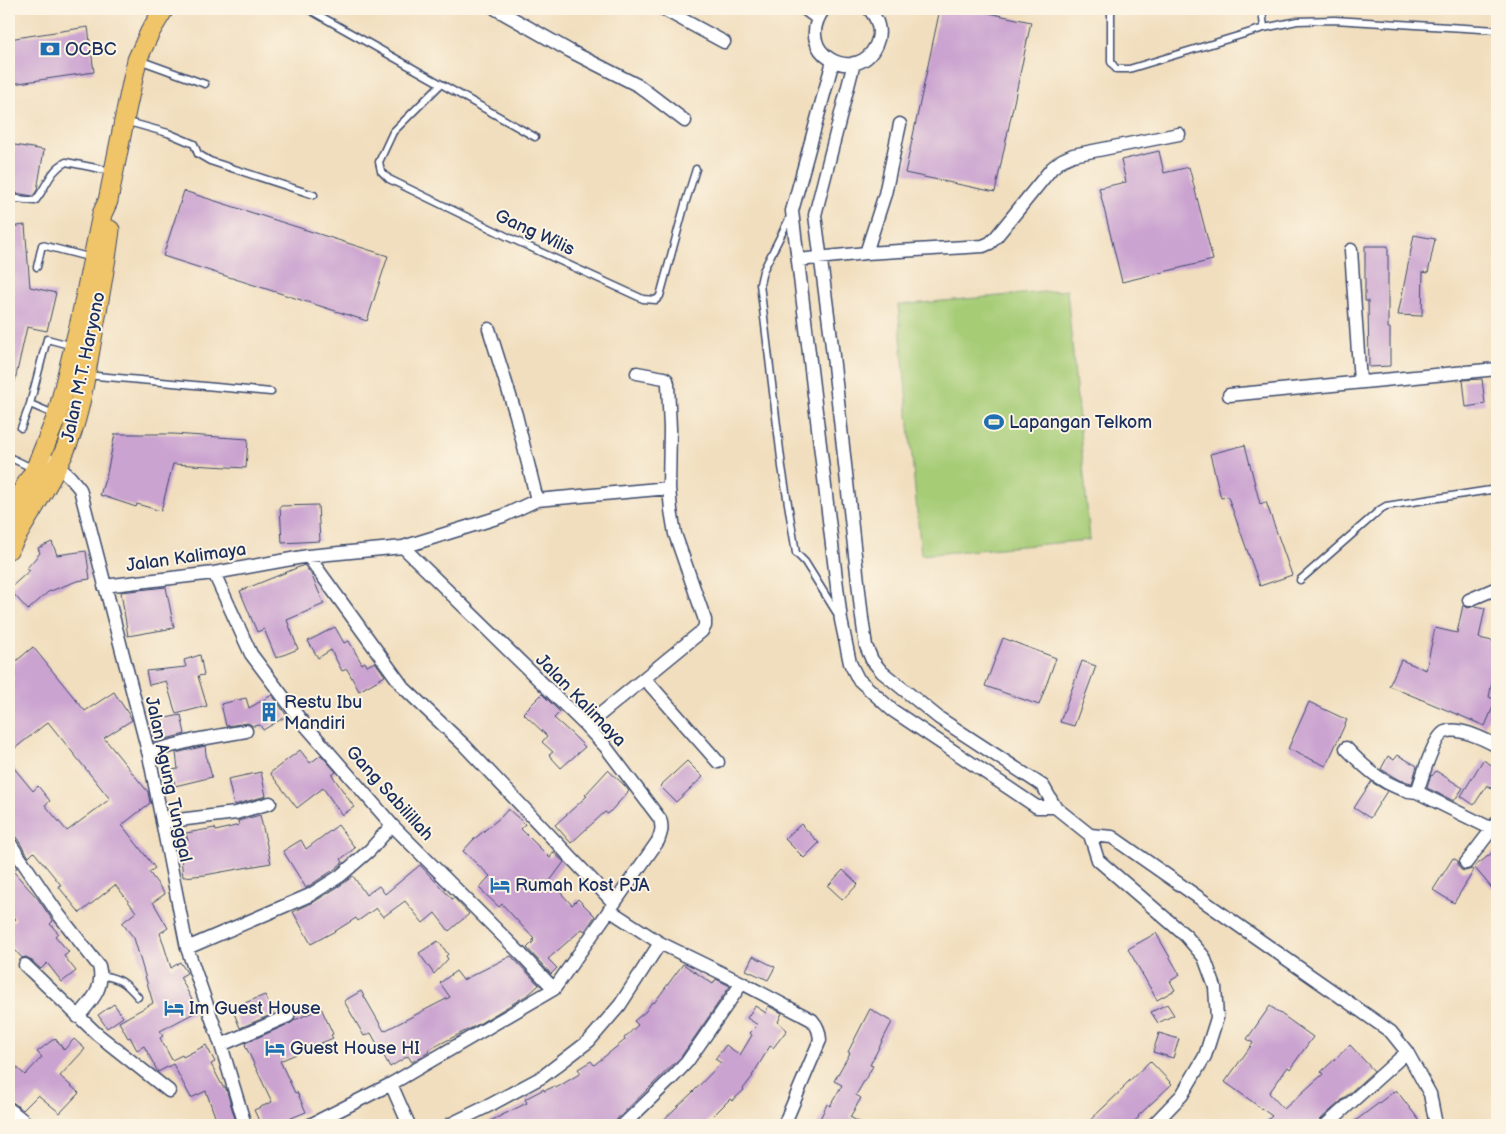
<svg xmlns="http://www.w3.org/2000/svg" width="1506" height="1134" font-family="'Balsamiq Sans',sans-serif">
<style>
.pitch{fill:#a6cc76;stroke:#607e6a}
.building{fill:#caa3d0}
.lines{fill:none;stroke-linecap:round;stroke-linejoin:round}
.lane-casing{stroke:#3b496c;stroke-width:9}
.street-casing{stroke:#3b496c;stroke-width:15}
.primary-casing{stroke:#3b496c;stroke-width:21}
.lane{stroke:#fff;stroke-width:6}
.street{stroke:#fff;stroke-width:12}
.primary{stroke:#f0c469;stroke-width:19}
.labels{text-anchor:middle;stroke-width:4;stroke-linejoin:round;paint-order:stroke}
.poi-label{font-size:18px;fill:#1b2f5e;stroke:#fcf5e5;text-anchor:start}
.street-label{font-size:18px;fill:#1b2f5e;stroke:#fcf5e5}
</style>
<rect width="100%" height="100%" fill="#fcf5e5"/>
<filter id="ink" filterUnits="userSpaceOnUse"><feTurbulence type="fractalNoise" baseFrequency=".02" numOctaves="2"/><feDisplacementMap in="SourceGraphic" scale="10" xChannelSelector="R" yChannelSelector="G"/><feConvolveMatrix kernelMatrix="1 2 1 2 8 2 1 2 1" color-interpolation-filters="sRGB"/></filter>
<filter id="wash" filterUnits="userSpaceOnUse"><feTurbulence type="fractalNoise" baseFrequency=".0096" numOctaves="4" result="noise"/><feDisplacementMap in="SourceGraphic" scale="20" xChannelSelector="R" yChannelSelector="G"/><feGaussianBlur stdDeviation="1.12" result="paint"/><feColorMatrix in="noise" values="0 0 0 0 0 0 0 0 0 0 0 0 0 0 0 0 0 1.4 0 .05"/><feComposite in="paint" operator="in"/></filter>
<g filter="url(#wash)">
<rect width="100%" height="100%" fill="#f1debe"/>
<path class="pitch" d="M 1067,290 L 1090,540 L 921,555 L 898,305 Z"/>
<g id="blocks">
<path class="building" d="M 940,9 L 970,9 L 1031,22 L 995,192 L 905,173 Z
M 88,27 L 94,72 L 12,84 L 9,60 L 9,39 Z
M 9,144 L 44,150 L 37,190 L 33,196 L 9,192 Z
M 1159,151 L 1164,173 L 1189,167 L 1213,260 L 1122,282 L 1099,188 L 1126,182 L 1121,160 Z
M 184,191 L 388,256 L 367,321 L 163,256 Z
M 25,225 L 30,287 L 56,293 L 47,331 L 27,327 L 14,385 L 9,385 L 9,227 Z
M 1414,235 L 1435,239 L 1428,273 L 1423,272 L 1422,316 L 1398,315 Z
M 1365,246 L 1388,246 L 1388,328 L 1390,328 L 1390,366 L 1369,367 L 1368,301 L 1365,301 Z
M 1482,379 L 1485,404 L 1466,407 L 1463,380 Z
M 115,434 L 173,434 L 248,439 L 246,468 L 173,464 L 161,511 L 137,504 L 136,507 L 100,495 L 107,473 Z
M 1245,445 L 1260,504 L 1266,502 L 1292,575 L 1260,586 L 1228,497 L 1221,498 L 1210,454 Z
M 318,505 L 320,541 L 282,543 L 280,506 Z
M 52,542 L 57,555 L 86,551 L 90,579 L 77,581 L 48,592 L 28,610 L 9,589 L 30,570 L 27,568 L 40,553 L 38,548 Z
M 304,565 L 311,574 L 324,604 L 287,620 L 298,649 L 276,658 L 264,629 L 257,632 L 240,591 Z
M 166,587 L 174,628 L 128,636 L 121,592 Z
M 1463,605 L 1468,608 L 1475,606 L 1485,608 L 1479,638 L 1497,642 L 1497,658 L 1489,697 L 1496,700 L 1485,726 L 1389,686 L 1401,660 L 1426,670 L 1435,628 L 1457,633 Z
M 335,627 L 344,643 L 349,641 L 362,664 L 365,662 L 367,666 L 375,662 L 385,676 L 359,691 L 347,669 L 342,671 L 331,650 L 318,658 L 308,641 Z
M 1003,638 L 1056,658 L 1039,705 L 985,686 Z
M 33,647 L 85,711 L 114,692 L 131,718 L 132,720 L 104,738 L 148,792 L 150,803 L 122,825 L 155,868 L 149,872 L 165,894 L 153,902 L 168,928 L 160,933 L 171,968 L 180,962 L 187,973 L 180,977 L 198,1011 L 160,1031 L 163,1036 L 160,1038 L 172,1060 L 182,1055 L 183,1057 L 206,1045 L 215,1062 L 211,1064 L 223,1087 L 225,1087 L 226,1089 L 237,1125 L 218,1125 L 206,1091 L 191,1098 L 173,1064 L 158,1072 L 144,1046 L 137,1050 L 130,1037 L 128,1038 L 119,1022 L 153,1003 L 134,938 L 122,923 L 136,912 L 122,893 L 115,885 L 80,913 L 58,886 L 61,885 L 34,852 L 29,857 L 16,837 L 9,834 L 9,762 L 33,791 L 38,786 L 50,801 L 45,805 L 67,831 L 110,799 L 48,722 L 9,753 L 9,683 L 14,679 L 9,672 L 9,667 Z
M 200,655 L 204,675 L 198,676 L 207,706 L 176,714 L 166,681 L 149,685 L 146,671 L 186,667 L 184,660 Z
M 1082,661 L 1096,666 L 1074,726 L 1060,722 Z
M 542,694 L 560,712 L 554,718 L 572,734 L 585,747 L 561,768 L 549,755 L 553,752 L 542,742 L 547,736 L 523,713 Z
M 272,695 L 287,716 L 263,730 L 260,725 L 253,726 L 248,723 L 226,726 L 221,704 L 246,698 L 249,708 Z
M 1309,702 L 1347,720 L 1326,766 L 1288,749 Z
M 181,715 L 185,734 L 154,742 L 150,727 L 161,723 L 161,719 Z
M 205,746 L 207,762 L 208,762 L 212,777 L 175,786 L 172,770 L 178,769 L 176,753 Z
M 300,750 L 310,763 L 321,755 L 336,772 L 332,775 L 354,807 L 342,815 L 323,788 L 297,808 L 270,773 Z
M 1398,755 L 1417,766 L 1412,783 L 1399,780 L 1381,769 L 1388,756 L 1394,760 Z
M 1483,760 L 1497,768 L 1497,792 L 1487,785 L 1474,805 L 1461,796 Z
M 687,761 L 703,777 L 676,802 L 660,786 Z
M 608,770 L 624,785 L 629,791 L 608,814 L 605,812 L 571,843 L 555,825 L 587,796 L 585,795 Z
M 1436,771 L 1463,788 L 1454,801 L 1427,788 L 1431,775 L 1432,776 Z
M 261,772 L 266,796 L 234,805 L 228,779 Z
M 1371,782 L 1387,791 L 1370,818 L 1354,808 Z
M 508,809 L 525,824 L 521,829 L 550,858 L 553,852 L 564,862 L 550,881 L 572,905 L 578,899 L 595,916 L 585,931 L 582,929 L 548,959 L 557,968 L 551,974 L 527,948 L 534,941 L 532,940 L 534,939 L 502,904 L 499,907 L 479,888 L 490,876 L 463,851 L 473,840 L 502,816 Z
M 260,815 L 271,863 L 205,875 L 183,877 L 178,829 L 188,841 L 186,833 L 215,828 L 216,831 L 239,825 L 238,821 Z
M 801,824 L 819,843 L 804,858 L 785,839 Z
M 338,825 L 355,848 L 341,859 L 343,862 L 335,869 L 306,888 L 283,851 L 301,840 L 306,849 Z
M 1497,849 L 1497,894 L 1474,867 Z
M 9,856 L 17,868 L 13,871 L 38,899 L 53,921 L 50,924 L 58,933 L 55,936 L 69,952 L 64,956 L 76,971 L 62,982 L 47,963 L 41,969 L 30,959 L 26,957 L 22,958 L 9,943 L 9,925 L 16,919 L 9,911 Z
M 1453,858 L 1458,861 L 1458,866 L 1461,870 L 1465,871 L 1472,869 L 1474,870 L 1454,903 L 1433,890 Z
M 420,865 L 452,899 L 454,898 L 469,914 L 449,931 L 435,913 L 423,923 L 405,901 L 383,917 L 376,908 L 358,921 L 356,918 L 337,930 L 311,944 L 293,912 L 314,902 L 344,883 L 353,876 L 366,895 L 379,886 L 385,894 Z
M 843,870 L 858,884 L 843,900 L 828,886 Z
M 1156,933 L 1180,975 L 1170,981 L 1175,990 L 1157,1000 L 1128,949 Z
M 438,941 L 448,954 L 446,956 L 448,959 L 434,974 L 419,953 Z
M 511,956 L 539,985 L 529,994 L 477,1025 L 428,1050 L 429,1052 L 412,1062 L 408,1056 L 390,1067 L 371,1033 L 364,1036 L 344,1001 L 361,991 L 384,1031 L 450,997 L 440,983 L 456,971 L 463,980 Z
M 753,956 L 775,967 L 768,980 L 746,970 Z
M 683,964 L 713,984 L 716,979 L 730,986 L 681,1057 L 617,1119 L 615,1124 L 613,1125 L 482,1125 L 527,1103 L 525,1099 L 544,1089 L 544,1091 L 555,1086 L 556,1088 L 581,1073 L 578,1069 L 591,1061 L 594,1065 L 625,1040 L 624,1038 L 638,1025 L 634,1021 L 645,1012 L 652,1002 L 654,1003 Z
M 265,995 L 273,1014 L 240,1028 L 232,1008 Z
M 114,1004 L 123,1017 L 107,1028 L 98,1015 Z
M 1167,1004 L 1174,1015 L 1158,1023 L 1151,1012 Z
M 755,1006 L 766,1013 L 768,1006 L 782,1013 L 778,1022 L 787,1030 L 773,1048 L 770,1046 L 752,1076 L 753,1076 L 743,1089 L 744,1090 L 732,1101 L 730,1099 L 704,1125 L 658,1125 L 693,1092 L 721,1063 L 715,1059 L 726,1045 L 740,1055 L 752,1035 L 750,1033 L 758,1025 L 747,1018 Z
M 1270,1006 L 1313,1037 L 1290,1069 L 1288,1067 L 1269,1093 L 1284,1109 L 1323,1074 L 1321,1072 L 1350,1045 L 1374,1071 L 1321,1119 L 1318,1125 L 1262,1125 L 1272,1116 L 1225,1082 L 1253,1043 L 1247,1039 Z
M 321,1008 L 333,1034 L 331,1035 L 333,1038 L 280,1061 L 295,1093 L 297,1092 L 306,1112 L 274,1125 L 261,1125 L 254,1110 L 272,1102 L 245,1045 L 246,1045 L 245,1043 L 291,1023 L 295,1020 Z
M 870,1009 L 892,1022 L 870,1065 L 873,1066 L 856,1095 L 861,1098 L 850,1117 L 865,1125 L 817,1125 L 827,1104 L 830,1106 L 842,1085 L 834,1081 L 850,1053 L 848,1052 Z
M 1159,1033 L 1179,1039 L 1173,1058 L 1153,1052 Z
M 55,1038 L 64,1050 L 74,1039 L 85,1049 L 60,1076 L 79,1093 L 60,1113 L 38,1095 L 23,1110 L 14,1103 L 9,1101 L 9,1060 L 25,1075 L 42,1057 L 37,1052 Z
M 1150,1061 L 1172,1084 L 1138,1116 L 1139,1117 L 1130,1125 L 1085,1125 L 1124,1088 L 1123,1087 Z
M 1396,1090 L 1419,1120 L 1412,1125 L 1350,1125 Z"/>
</g>
</g>
<g filter="url(#ink)">
<use href="#blocks" fill-opacity="0" stroke="#3b496c" stroke-width="1"/>
<g class="lines">
<defs>
<path id="lane" d="M 308,9 L 535,137
M 1111,9 L 1111,62 L 1116,69 L 1129,69 L 1264,28 L 1297,21 L 1334,20 L 1497,30
M 1262,9 L 1264,28
M 139,60 L 205,84
M 441,84 L 393,132 L 379,162 L 381,171 L 389,179 L 508,237 L 643,299 L 656,300 L 660,296 L 685,204 L 696,169
M 125,121 L 168,133 L 194,144 L 198,154 L 210,161 L 314,195
M 9,198 L 35,201 C 47,187 49,171 66,162 L 111,171
M 791,215 L 763,271 L 760,284 L 782,467 L 796,553 L 805,562 L 838,615
M 37,267 L 42,245 L 92,258
M 86,375 L 271,392
M 30,404 L 56,415
M 21,428 L 30,404 L 47,339 L 73,346
M 9,457 L 34,469
M 1300,580 L 1381,509 L 1386,506 L 1497,489
M 101,975 C 121,979 125,982 138,997"/>
<path id="street" d="M 496,9 L 570,51 L 639,86 L 685,121
M 663,9 L 724,42
M 805,9 L 817,18
M 824,9 C 791,53 857,87 876,45 C 882,32 878,19 869,9
M 833,61 L 792,211 L 841,620 L 850,663 L 858,679 L 892,710 L 1037,807 L 1055,807
M 854,63 L 815,215 L 831,338 L 862,618 L 866,646 L 872,660 L 882,672 L 939,718 L 1043,786 L 1055,807 L 1090,835 L 1112,837 L 1391,1032 L 1407,1052 L 1430,1094 L 1436,1125
M 1351,250 L 1360,382
M 866,253 L 885,194 L 900,124
M 798,260 L 866,253 L 983,246 L 990,243 L 996,237 L 1052,168 L 1062,160 L 1073,155 L 1179,134
M 489,329 L 516,415 L 537,500
M 1229,395 L 1497,369
M 52,461 L 70,477 L 80,489 L 149,755 L 187,948 L 221,1045 L 245,1125
M 308,556 L 403,687 L 464,745 L 614,903
M 214,573 L 251,654 L 300,719 L 392,825 L 522,955 L 554,989
M 104,586 L 214,573 L 308,556 L 403,547 L 503,516 L 537,500 L 669,488
M 1469,600 L 1497,588
M 645,679 L 718,762
M 586,726 L 702,631 L 705,626 L 705,620 L 675,534 L 671,510 L 669,488 L 670,429 L 668,384 L 667,380 L 664,378 L 637,373
M 1497,746 C 1486,740 1458,726 1445,732 C 1434,736 1421,781 1417,792 L 1492,829 L 1497,822
M 1346,748 C 1365,768 1388,790 1417,792
M 148,752 L 195,740 L 246,731
M 162,822 L 236,813 L 270,803
M 1090,835 L 1098,860 L 1186,936 L 1204,957 L 1215,987 L 1217,1018 L 1205,1056 L 1182,1095 L 1153,1125
M 9,842 L 59,915 L 99,966 C 105,989 91,1001 78,1017
M 1466,863 L 1492,829
M 609,910 L 660,943 L 742,983 L 812,1020 C 818,1027 819,1031 820,1040 L 784,1125
M 187,948 L 310,895 L 340,876 L 370,850 L 392,825
M 25,965 L 97,1034 L 169,1091
M 221,1045 L 288,1016
M 391,1084 L 409,1125
M 9,1109 L 29,1125
M 310,1125 L 391,1084 L 554,989 L 658,841 C 661,833 663,828 660,819 L 605,746 L 586,726 L 403,547
M 449,1125 L 490,1105 L 542,1077 L 589,1041 L 620,1005 L 660,943
M 623,1125 L 673,1077 L 687,1062 L 742,983
M 1326,1125 L 1407,1052"/>
<path id="primary" d="M 9,513 L 35,470 L 57,416 L 80,322 L 102,214 L 108,201 L 126,111 L 137,60 L 150,32 L 164,9
M 9,549 C 28,516 50,484 65,450 C 79,419 84,383 90,350 C 97,310 105,270 110,230"/>
</defs>
<use href="#lane" class="lane-casing"/>
<use href="#street" class="street-casing"/>
<use href="#primary" class="primary-casing"/>
<use href="#lane" class="lane"/>
<use href="#street" class="street"/>
<use href="#primary" class="primary"/>
</g>
</g>
<defs>
<symbol id="bank-bare" viewBox="-9 -9 18 18"><path d="M-6-4H6V4H-6ZM0-2.3a2.3 2.3 0 1 0 0 4.6a2.3 2.3 0 1 0 0-4.6Z" fill="#1f6fb2" stroke="#fcf5e5" stroke-width="2.5" paint-order="stroke"/></symbol>
<symbol id="stadium-bare" viewBox="-9 -9 18 18"><path d="M0-5a6.5 5 0 1 0 0 10a6.5 5 0 1 0 0-10ZM-3.5-1.8h7v3.6h-7Z" fill="#1f6fb2" stroke="#fcf5e5" stroke-width="2.5" paint-order="stroke"/></symbol>
<symbol id="building-bare" viewBox="-9 -9 18 18"><path d="M-4-6H4V6H1V3H-1V6H-4ZM-2.5-4.3h1.7v1.8h-1.7ZM.8-4.3h1.7v1.8H.8ZM-2.5-1h1.7V.8h-1.7ZM.8-1h1.7V.8H.8Z" fill="#1f6fb2" stroke="#fcf5e5" stroke-width="2.5" paint-order="stroke"/></symbol>
<symbol id="hotel-bare" viewBox="-9 -9 18 18"><path d="M-6-4.5h1.5V1H6V5H4.5V3h-9V5H-6ZM-4 0a1.8 1.8 0 1 1 3.6 0ZM.5 0V-2.5h3Q6-2.5 6 0Z" fill="#1f6fb2" stroke="#fcf5e5" stroke-width="2.5" paint-order="stroke"/></symbol>
</defs>
<g fill-rule="evenodd">
<use href="#bank-bare" x="36" y="35" width="28" height="28"/>
<use href="#stadium-bare" x="980" y="408" width="28" height="28"/>
<use href="#building-bare" x="255" y="698" width="28" height="28"/>
<use href="#hotel-bare" x="486" y="871" width="28" height="28"/>
<use href="#hotel-bare" x="160" y="994" width="28" height="28"/>
<use href="#hotel-bare" x="261" y="1034" width="28" height="28"/>
</g>
<g class="labels">
<g class="poi-label">
<text x="65" y="55">OCBC</text>
<text x="1009" y="428">Lapangan Telkom</text>
<text x="284" y="708">Restu Ibu<tspan x="284" dy="21">Mandiri</tspan></text>
<text x="515" y="891">Rumah Kost PJA</text>
<text x="189" y="1014">Im Guest House</text>
<text x="290" y="1054">Guest House HI</text>
</g>
<g class="street-label">
<text transform="translate(535 232) rotate(25)" y="6">Gang Wilis</text>
<text transform="translate(83 367) rotate(-78)" y="6">Jalan M.T. Haryono</text>
<text transform="translate(186 557) rotate(-8)" y="6">Jalan Kalimaya</text>
<text transform="translate(581 700) rotate(46)" y="6">Jalan Kalimaya</text>
<text transform="translate(169 779) rotate(78)" y="6">Jalan Agung Tunggal</text>
<text transform="translate(390 793) rotate(48)" y="6">Gang Sabilillah</text>
</g>
</g>
<rect width="1506" height="1134" fill="none" stroke="#fcf5e5" stroke-width="30"/>
</svg>
